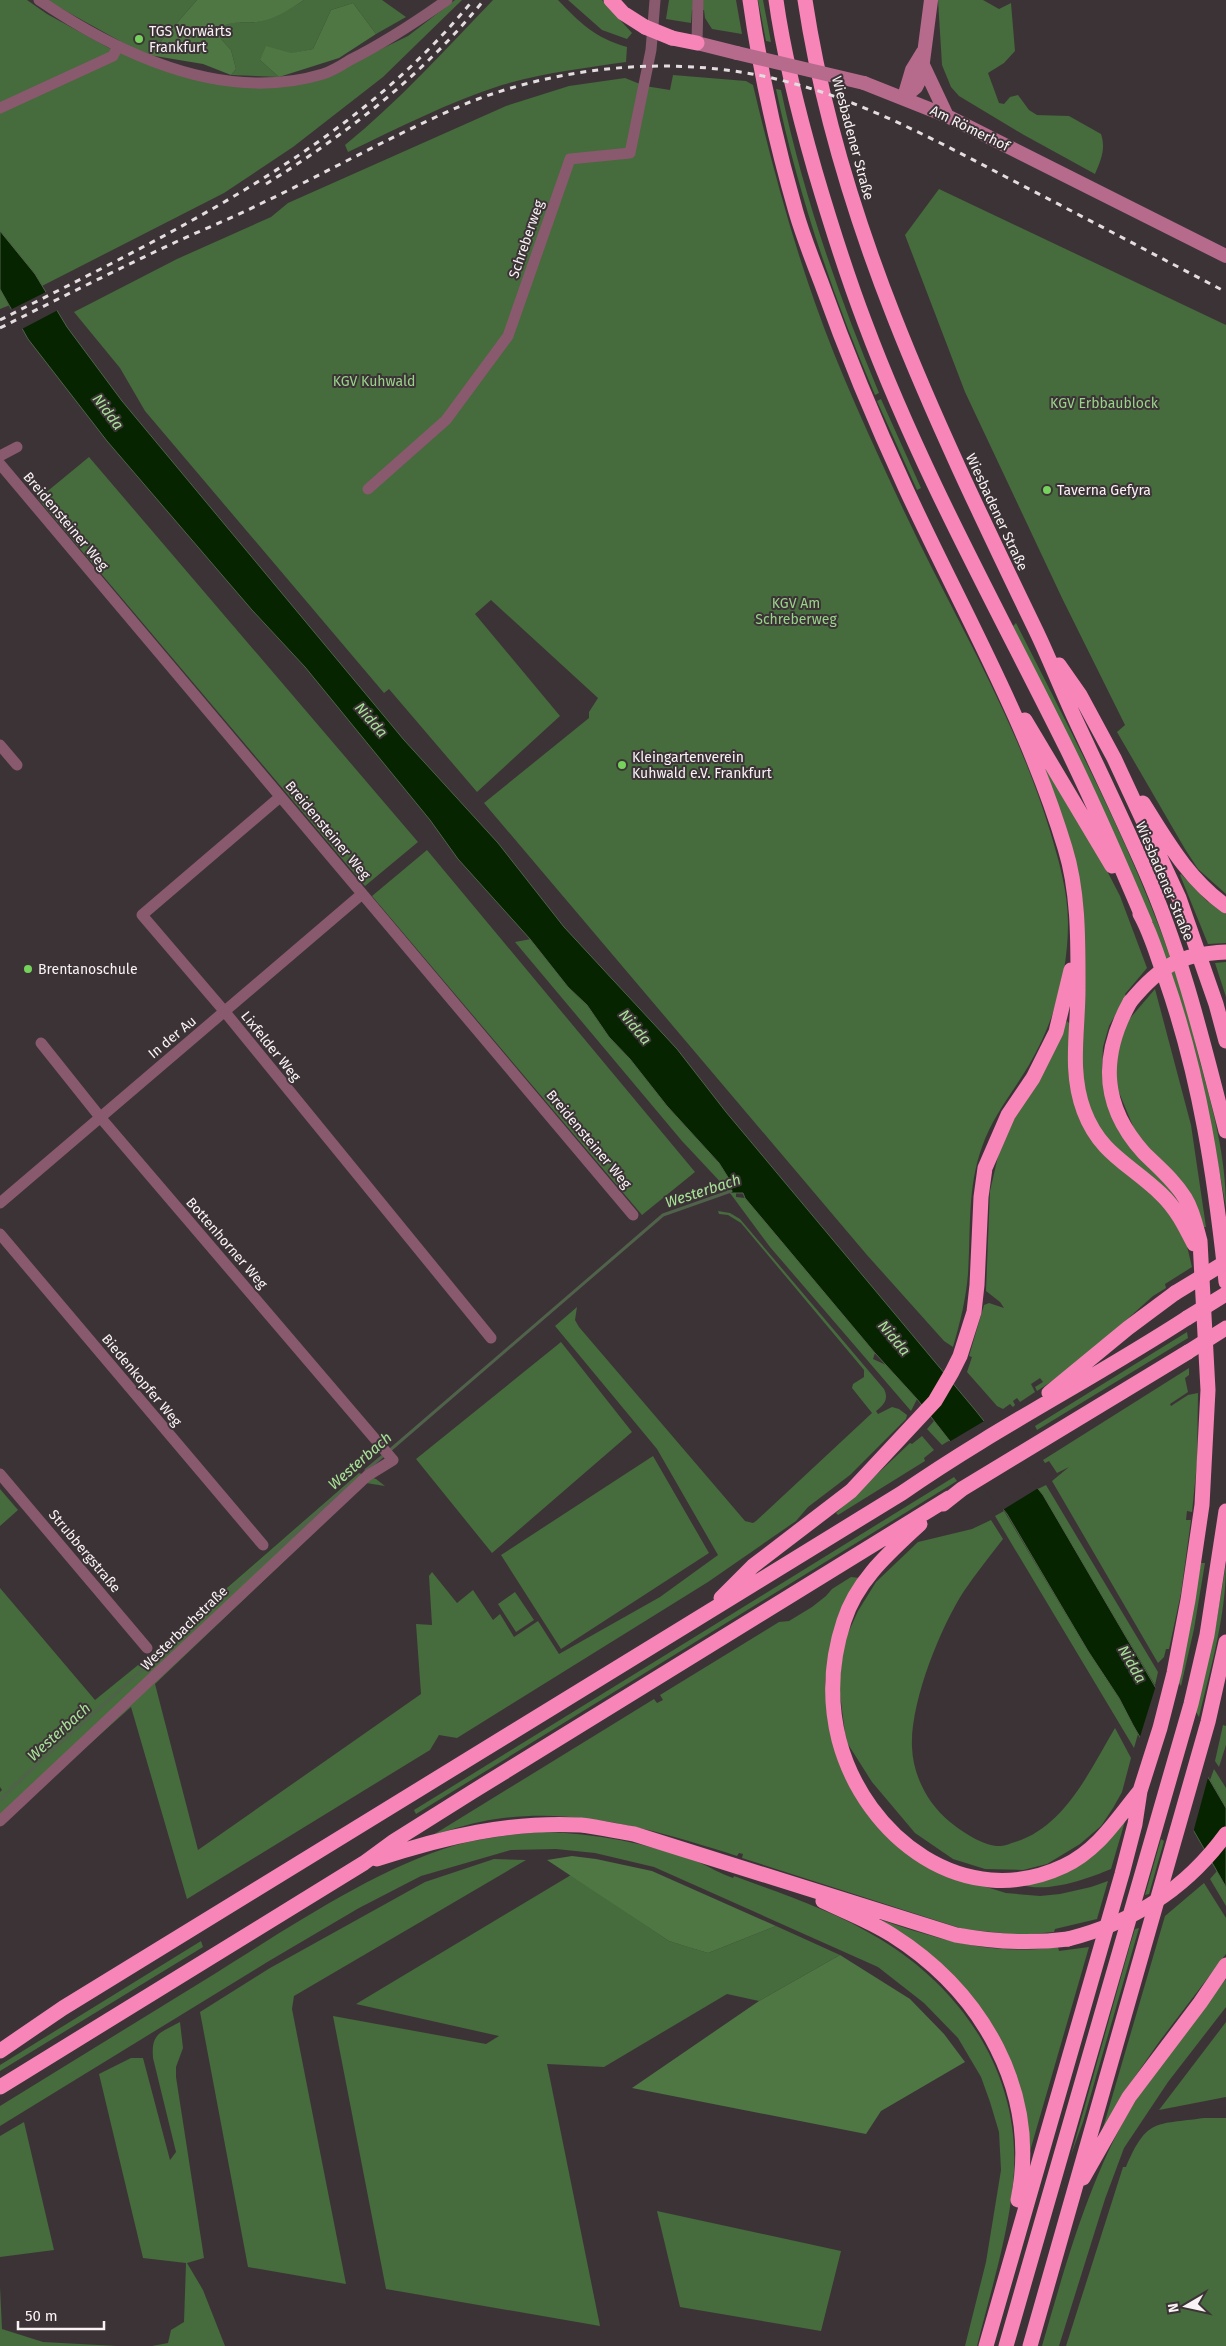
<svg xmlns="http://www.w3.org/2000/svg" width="1226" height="2346" font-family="'Fira Sans',sans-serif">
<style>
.green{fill:#466b3c}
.forest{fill:#4e7743}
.water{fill:#072400;stroke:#50624a}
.pier{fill:#3c3337}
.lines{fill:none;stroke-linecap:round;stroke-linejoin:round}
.stream{stroke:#50624a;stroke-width:3}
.minor{stroke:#89596d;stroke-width:11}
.secondary{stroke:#b66b8c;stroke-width:14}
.motorway{stroke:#f785b8;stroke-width:15}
.rail{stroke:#e3dddf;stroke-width:3;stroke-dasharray:6 6;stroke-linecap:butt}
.secondary-bridge{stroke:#b66b8c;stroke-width:14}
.motorway-bridge{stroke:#f785b8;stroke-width:15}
.poi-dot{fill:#75d25b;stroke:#3c3337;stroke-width:2}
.labels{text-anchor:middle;stroke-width:4;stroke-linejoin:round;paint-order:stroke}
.poi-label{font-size:14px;fill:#f9f3f5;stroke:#3c3337;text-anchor:start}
.street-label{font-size:14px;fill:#f9f3f5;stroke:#3c3337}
.park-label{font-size:14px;fill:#98d488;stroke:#3c3337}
.water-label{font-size:15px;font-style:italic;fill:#a7e396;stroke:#3c3337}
</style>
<rect width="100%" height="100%" fill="#3c3337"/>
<path class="green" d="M 0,0 L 27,0 L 47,14 L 109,48 L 226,82 L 334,72 L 408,36 L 455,0 L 462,0 L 383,77 L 293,147 L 224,193 L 42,286 L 0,231 Z
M 46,0 L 197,0 L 149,55 L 136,50 Z
M 304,0 L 382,0 L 406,17 L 376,34 L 353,3 L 331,10 L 313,49 L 260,60 L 279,77 L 231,75 L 236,69 L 231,50 L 221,39 L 218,29 C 234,19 239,24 256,22 C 273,19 290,9 304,0 Z
M 493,0 L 558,0 C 580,23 595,38 627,47 L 626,62 C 585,68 542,73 502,85 C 449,102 398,128 348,152 L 345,145 C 398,102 446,49 493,0 Z
M 568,0 L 602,0 L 632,33 L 627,39 L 602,30 Z
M 669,0 L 736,0 L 742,34 L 712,29 L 705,18 L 704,10 L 692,10 L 691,23 L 666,19 Z
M 758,0 L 763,0 L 771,42 L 766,41 Z
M 938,0 L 983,0 L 999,9 L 1011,3 L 1015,51 L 1004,63 L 988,73 L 999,103 L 1004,104 L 1010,97 L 1018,95 L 1029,110 L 1037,115 L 1069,116 L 1101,134 C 1106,149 1101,160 1095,174 L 1024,135 L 959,96 L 951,87 L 942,65 Z
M 673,75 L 746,81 L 753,85 C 770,157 789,229 814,300 C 839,372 872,442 904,511 C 954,617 1016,718 1050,831 C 1059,861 1068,892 1068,923 C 1068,974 1054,1022 1029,1065 C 1013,1092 992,1117 982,1147 C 967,1188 971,1231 968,1274 C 966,1299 960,1323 953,1347 L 944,1341 L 867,1255 L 484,803 L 589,718 L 589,712 L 598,698 L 491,600 L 475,614 L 560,716 L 477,792 L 389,689 L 384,693 L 145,411 L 120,368 L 74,312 L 177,259 L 271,217 L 288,203 L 506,106 L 569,86 L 625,78 L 645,86 L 670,90 Z
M 776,89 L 781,90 C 803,194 838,295 879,393 L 875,395 C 833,297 798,194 776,89 Z
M 939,189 L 1226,325 L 1226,894 L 1198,869 L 1185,849 L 1117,732 L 1125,725 L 1062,598 L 965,392 L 905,235 Z
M 0,289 L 10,305 L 0,309 Z
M 881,399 L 921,488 L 917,490 L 877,401 Z
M 89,457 L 418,842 L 365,886 L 38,499 Z
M 1016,623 C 1076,742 1140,861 1181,989 C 1189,1013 1194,1038 1200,1062 C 1213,1109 1226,1157 1226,1207 L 1201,1075 L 1154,926 L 1093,787 L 1013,626 Z
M 1033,743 L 1087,832 L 1120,896 L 1147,968 L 1125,994 L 1126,996 L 1109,1026 L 1103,1047 L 1102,1069 L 1105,1096 L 1189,1217 L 1127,1161 L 1092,1120 L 1080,1080 L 1083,935 Z
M 427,850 L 695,1172 L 642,1215 L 372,896 Z
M 1181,874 L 1207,901 L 1226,914 L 1226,943 L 1208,944 L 1180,875 Z
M 531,939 L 568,987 L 587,1005 L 609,1037 L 630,1059 L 667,1106 L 719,1163 L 731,1182 L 731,1187 L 726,1188 L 682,1141 L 515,942 Z
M 1226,962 L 1226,997 L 1215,963 Z
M 1155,989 L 1191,1125 L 1206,1227 L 1204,1227 L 1195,1203 L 1135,1131 L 1118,1090 L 1115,1063 L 1126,1023 Z
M 1067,1021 L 1070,1024 L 1073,1100 L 1167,1210 L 1186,1242 L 1192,1267 L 1165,1284 L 1166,1288 L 1153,1296 L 1075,1366 L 1037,1391 L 1035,1387 L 1043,1382 L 1040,1378 L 1031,1384 L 1035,1392 L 1020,1402 L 1017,1398 L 1013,1401 L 1015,1405 L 1013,1407 L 1010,1404 L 1003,1409 L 997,1406 L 967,1372 L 972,1357 L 969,1356 L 984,1305 L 989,1303 L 1004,1308 L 1000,1302 L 986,1291 L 990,1191 L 999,1152 L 1004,1137 Z
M 730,1193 L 736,1193 L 736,1197 L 745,1198 L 753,1206 L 875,1353 L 873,1359 L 886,1365 L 917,1399 L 911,1411 L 770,1247 Z
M 718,1211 L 730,1213 L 740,1219 L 884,1389 C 889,1399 884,1405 876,1411 L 878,1414 L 892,1407 L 899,1409 L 907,1415 L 906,1419 L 850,1475 L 808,1507 L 796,1521 L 708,1582 L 457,1738 L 439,1735 L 430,1750 L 187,1899 L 131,1707 L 0,1824 L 0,1792 L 2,1790 L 0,1787 L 0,1588 L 95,1700 L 143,1661 L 359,1473 L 376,1479 L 385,1486 L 366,1483 L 155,1684 L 198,1850 L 421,1694 L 416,1624 L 432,1625 L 429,1576 L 432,1572 L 457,1603 L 473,1590 L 493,1620 L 500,1614 L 514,1637 L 538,1621 L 559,1654 L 660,1597 L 718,1555 L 657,1449 L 555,1326 L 577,1307 L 575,1320 L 579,1327 L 745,1521 L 753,1523 L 756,1521 L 872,1413 L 852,1388 L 853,1384 L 864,1377 L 864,1370 L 741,1223 L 728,1215 L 719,1214 Z
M 1187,1332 L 1188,1338 L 1037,1430 L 1035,1426 Z
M 561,1342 L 632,1432 L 492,1553 L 416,1459 Z
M 1189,1368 L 1189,1375 L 1185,1378 L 1188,1392 L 1170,1404 L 1171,1406 L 1188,1395 L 1198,1393 L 1197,1463 L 1192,1512 L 1187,1511 L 1186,1520 L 1191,1520 L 1181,1593 L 1169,1649 L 1166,1649 L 1164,1657 L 1158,1663 L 1052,1481 L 1069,1467 L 1057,1473 L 1049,1461 L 1045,1463 L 1043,1460 Z
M 934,1421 L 950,1440 L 942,1445 L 927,1429 Z
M 922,1436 L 934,1450 L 924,1458 L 925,1461 L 838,1515 L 836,1513 L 910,1443 L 912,1444 Z
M 653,1456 L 709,1553 L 561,1649 L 501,1555 Z
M 954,1477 L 957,1481 L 416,1814 L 414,1810 Z
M 1046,1485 L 1158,1672 L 1155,1685 L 1038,1489 Z
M 0,1489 L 18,1510 L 0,1526 Z
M 1004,1511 L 1088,1651 L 1119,1698 L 1138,1734 L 1134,1748 L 995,1516 Z
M 991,1520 L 1003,1539 C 990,1556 976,1573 964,1591 C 940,1628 910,1703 912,1747 C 913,1776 928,1804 950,1822 C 962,1832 985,1847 1001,1846 C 1005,1846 1011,1843 1015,1842 C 1065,1827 1090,1770 1115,1728 L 1131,1758 L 1122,1792 L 1113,1808 L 1101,1826 L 1080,1844 L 1047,1864 L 1023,1870 L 985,1869 L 953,1859 L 915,1833 L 872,1782 L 846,1741 L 839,1686 L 844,1642 L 858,1611 L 876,1582 L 918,1542 L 972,1529 Z
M 1201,1563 L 1205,1563 L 1194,1629 L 1181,1686 L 1178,1682 Z
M 1226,1564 C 1226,1616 1211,1667 1199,1717 L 1196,1712 L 1216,1624 Z
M 851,1577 L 860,1578 L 829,1654 L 825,1681 L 828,1710 L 873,1818 L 960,1879 L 1006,1893 L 1040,1896 L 1060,1894 L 1091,1887 L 1108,1881 L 1097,1919 L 1055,1929 L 1054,1932 L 1020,1935 L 963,1929 L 742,1858 L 743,1854 L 739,1853 L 737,1856 C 658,1831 580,1807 496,1819 C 474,1822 453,1829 433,1835 L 654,1699 L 657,1703 L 663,1700 L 660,1695 L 779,1622 L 789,1621 L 812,1607 L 826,1596 L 832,1589 Z
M 515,1592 L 534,1620 L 516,1632 L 498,1604 Z
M 1223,1725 L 1226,1726 L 1226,1745 L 1219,1767 L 1215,1761 Z
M 1214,1769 L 1226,1788 L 1226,1808 L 1210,1780 Z
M 1125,1821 L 1111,1869 C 1087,1879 1048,1893 1022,1885 Z
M 542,1832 C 596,1833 647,1843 698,1862 C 710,1867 721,1874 733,1878 L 734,1876 C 783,1894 835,1911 880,1939 C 966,1991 1024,2080 1013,2184 C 1008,2236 990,2294 977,2346 L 965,2346 L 986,2262 L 1001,2170 L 999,2132 L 990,2102 L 981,2077 L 958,2038 L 924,2003 L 878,1967 L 654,1867 L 595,1853 L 556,1849 L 511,1850 L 421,1876 L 359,1908 L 269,1961 L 0,2126 L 0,2106 C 72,2062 144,2017 216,1973 C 288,1928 375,1869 456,1845 C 484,1838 513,1834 542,1832 Z
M 1161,1839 L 1164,1841 L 1149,1894 L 1145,1895 Z
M 494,1859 L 526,1860 L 294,1996 L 292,2009 L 346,2284 L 248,2267 L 200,2012 L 270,1968 L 425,1882 Z
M 1217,1871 L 1226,1887 L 1226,1906 L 1210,1879 Z
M 571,1875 L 669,1941 L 708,1953 L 776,1926 L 840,1955 L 759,2001 L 727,1994 L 604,2067 L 547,2064 L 600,2326 L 386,2289 L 333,2016 L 486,2044 L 499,2036 L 356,2004 Z
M 1204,1883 L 1226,1918 L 1226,1954 L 1159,2042 L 1127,2088 L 1101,2135 L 1165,1916 Z
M 878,1919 C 941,1940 991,1956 1058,1947 L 1059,1951 L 1089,1947 L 1028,2158 L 997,2036 Z
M 1139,1928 L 1083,2122 L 1071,2155 L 1130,1945 L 1135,1929 Z
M 201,1941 L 203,1947 L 0,2071 L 0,2065 Z
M 1226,1979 L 1226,2007 L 1168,2082 L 1124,2148 L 1105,2199 L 1059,2346 L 1042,2346 C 1067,2260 1091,2171 1139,2095 C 1164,2054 1197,2017 1226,1979 Z
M 180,2022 L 183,2048 L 176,2067 L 176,2077 L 204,2258 L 187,2263 L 203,2290 L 225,2346 L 152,2346 L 168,2343 L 171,2330 L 184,2322 L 186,2263 L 143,2258 L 99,2074 L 131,2058 L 143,2058 L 170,2160 L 176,2152 L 153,2058 C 151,2033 160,2033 180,2022 Z
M 1226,2022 L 1226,2097 L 1159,2110 Z
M 1204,2118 L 1226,2118 L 1226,2346 L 1066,2346 L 1123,2167 L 1126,2167 C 1147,2118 1155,2125 1204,2118 Z
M 24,2122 L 54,2250 L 0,2257 L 0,2136 Z
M 657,2211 L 841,2251 L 821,2331 L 680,2307 Z
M 0,2287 L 2,2329 L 43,2342 L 117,2346 L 0,2346 Z"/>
<path class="forest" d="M 197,0 L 304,0 C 290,9 274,20 257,22 C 240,24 233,20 218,29 L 221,39 L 231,50 L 236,69 L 231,75 L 203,64 L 149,55 Z
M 353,3 L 376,34 L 339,58 L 279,77 L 260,60 L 266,46 L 291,53 L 313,49 L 331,10 Z
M 572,1856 L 596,1859 L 652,1871 L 776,1926 L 708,1953 L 688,1947 L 669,1941 L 547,1860 Z
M 840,1955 L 910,1999 L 944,2034 L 965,2062 L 881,2111 L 866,2134 L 632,2088 L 759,2001 Z"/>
<path class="water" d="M 0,231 L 35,274 L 67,327 L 122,401 L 404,740 L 498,843 L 564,927 L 677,1049 L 726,1112 L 976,1411 L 1043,1495 L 1226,1808 L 1226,1887 L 1133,1725 L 1119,1698 L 1088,1651 L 1007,1514 L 917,1399 L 875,1353 L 745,1198 L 743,1193 L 730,1193 L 726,1188 L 736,1185 L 731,1182 L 719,1163 L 667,1106 L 630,1059 L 609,1037 L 587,1005 L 568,987 L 530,939 L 458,859 L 430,820 L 305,667 L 252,610 L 107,441 L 28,339 L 0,289 Z"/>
<path class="pier" d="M 48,291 L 60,309 L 20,330 L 10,310 Z
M 986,1420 L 1040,1487 L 1001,1511 L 949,1442 Z
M 1157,1682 L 1209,1774 L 1193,1833 L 1139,1740 Z"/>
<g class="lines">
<path class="stream" d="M 389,1451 L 663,1215 L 731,1191
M 366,1470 L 384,1455
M 0,1800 L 36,1765 L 350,1484"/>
<path class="minor" d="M 39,0 C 120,55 224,104 323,74 C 333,71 342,65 350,60 C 384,43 416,22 447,0
M 697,43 L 698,0
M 0,108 L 113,56 L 118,46
M 0,456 L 17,447
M 0,464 L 633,1215
M 368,489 L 446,420 L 508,336 L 570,159 L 630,153 L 651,50 L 655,0
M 0,745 L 17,765
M 280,797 L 142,915 L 225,1012 L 491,1338
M 0,1203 L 362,894
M 0,1234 L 263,1545
M 0,1474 L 147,1648
M 0,1821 L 367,1476 L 393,1460 L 100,1117 L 41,1043"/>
<path class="secondary" d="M 697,43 L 737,53
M 923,65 L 947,116
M 864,83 L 947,116 L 1226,256
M 904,97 L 916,87 L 921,77 L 931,0
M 904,97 L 912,70 L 923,52"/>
<path class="motorway" d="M 611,0 L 623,13 L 645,27
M 750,0 C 760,71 776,143 796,212 C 803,236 812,259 821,282 C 846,352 875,422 906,489 C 961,608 1027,722 1065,848 C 1079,893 1078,943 1078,990 C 1078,1030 1069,1072 1084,1111 C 1100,1154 1130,1164 1161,1194 C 1176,1208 1185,1226 1194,1244
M 776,0 C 784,58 799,115 815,171 C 830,222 846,273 865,323 C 920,470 997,608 1067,749 C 1095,806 1120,864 1145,923
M 805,0 C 839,226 941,433 1039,637 C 1052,665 1063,693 1076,721 C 1099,770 1123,820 1145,870 C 1182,954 1203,1042 1226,1131
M 672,38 L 697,43
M 1059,665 L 1080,695 L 1114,758 L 1179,898 L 1216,1004 L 1226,1041
M 1025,720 L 1112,866
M 1143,803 C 1167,841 1188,879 1226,906
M 1140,914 C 1151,933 1157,956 1165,977 C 1200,1077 1215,1177 1226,1282
M 1049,1393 L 1128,1328 L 1175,1293
M 943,1504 L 962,1489 L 1188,1352
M 920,1524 C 890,1552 857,1580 844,1621 C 831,1660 829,1700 839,1740 C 865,1838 965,1913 1064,1866 C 1098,1850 1116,1820 1139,1792
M 721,1598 L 753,1566 L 851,1491 L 935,1401 L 952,1372 L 960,1356 L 974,1312 L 977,1285 L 981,1197 L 985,1168 L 1008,1115 L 1033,1078 L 1056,1032 L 1071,970
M 377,1859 C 443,1837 511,1821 581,1825 C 598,1827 616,1831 634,1834 L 956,1935 C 995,1942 1029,1944 1068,1939
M 823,1901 C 846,1912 870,1921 892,1935 C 982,1992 1040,2091 1018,2200
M 0,2051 L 63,2008 L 902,1493 C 994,1429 1093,1379 1187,1318
M 0,2087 L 364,1863 L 394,1841 L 472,1792 L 949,1498
M 1083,2178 L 1129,2097 L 1200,2003 L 1226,1965
M 986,2346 L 1122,1874 L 1135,1824 L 1140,1791 L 1160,1728 L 1174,1673 L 1188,1600 L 1202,1505 L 1208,1390 L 1200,1241 C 1196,1226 1193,1211 1185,1198 C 1174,1180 1159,1168 1144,1153 C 1101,1106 1100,1056 1130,1002
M 1006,2346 L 1191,1704 L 1207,1635 L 1226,1511
M 1030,2346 L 1208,1722 L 1226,1642"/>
<path class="rail" d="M 266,184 C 348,133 423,75 484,0
M 0,320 C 169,234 351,150 473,0
M 0,328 C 60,298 120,268 180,240 C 207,228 234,217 260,204 C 330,171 398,132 470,102 C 573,62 693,54 799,85 C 872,106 939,142 1006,177 C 1080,215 1153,254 1226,292"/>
<path class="secondary-bridge" d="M 737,53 L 864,83"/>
<path class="motorway-bridge" d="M 645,27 L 672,38
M 1130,1002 C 1160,966 1179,954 1226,952
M 1175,1293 L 1226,1262
M 1187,1318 L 1226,1294
M 1188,1352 L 1226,1328
M 1068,1939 C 1134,1922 1186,1889 1226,1834"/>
</g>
<g class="poi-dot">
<circle cx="139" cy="39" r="5"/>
<circle cx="1047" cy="490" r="5"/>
<circle cx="622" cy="765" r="5"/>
<circle cx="28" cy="969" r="5"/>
</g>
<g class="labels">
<g class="poi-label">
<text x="149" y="36">TGS Vorwärts<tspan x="149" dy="16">Frankfurt</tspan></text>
<text x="1057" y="495">Taverna Gefyra</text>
<text x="632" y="762">Kleingartenverein<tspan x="632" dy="16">Kuhwald e.V. Frankfurt</tspan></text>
<text x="38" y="974">Brentanoschule</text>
</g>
<g class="street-label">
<text transform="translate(970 128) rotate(26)" y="5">Am Römerhof</text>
<text transform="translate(853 138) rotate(75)" y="5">Wiesbadener Straße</text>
<text transform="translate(526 239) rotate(-71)" y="5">Schreberweg</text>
<text transform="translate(997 512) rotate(65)" y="5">Wiesbadener Straße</text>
<text transform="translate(66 521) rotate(50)" y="5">Breidensteiner Weg</text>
<text transform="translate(328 830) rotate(50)" y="5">Breidensteiner Weg</text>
<text transform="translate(1165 881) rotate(67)" y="5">Wiesbadener Straße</text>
<text transform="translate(172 1037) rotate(-40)" y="5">In der Au</text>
<text transform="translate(271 1046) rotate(51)" y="5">Lixfelder Weg</text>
<text transform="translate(589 1139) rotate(50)" y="5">Breidensteiner Weg</text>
<text transform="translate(227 1243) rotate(49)" y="5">Bottenhorner Weg</text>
<text transform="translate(142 1380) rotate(50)" y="5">Biedenkopfer Weg</text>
<text transform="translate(85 1551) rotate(50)" y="5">Strubbergstraße</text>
<text transform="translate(184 1628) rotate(-44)" y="5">Westerbachstraße</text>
</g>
<g class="park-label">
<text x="374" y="386">KGV Kuhwald</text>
<text x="1104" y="408">KGV Erbbaublock</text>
<text x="796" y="608">KGV Am<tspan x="796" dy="16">Schreberweg</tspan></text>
</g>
<g class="water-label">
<text transform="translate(108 412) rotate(53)" y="5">Nidda</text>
<text transform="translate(371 720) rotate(49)" y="5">Nidda</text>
<text transform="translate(635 1027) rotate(50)" y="5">Nidda</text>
<text transform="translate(703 1191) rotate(-18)" y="5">Westerbach</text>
<text transform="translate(894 1338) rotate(50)" y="5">Nidda</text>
<text transform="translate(360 1461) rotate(-41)" y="5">Westerbach</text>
<text transform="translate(1132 1664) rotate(60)" y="5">Nidda</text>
<text transform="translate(59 1732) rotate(-42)" y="5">Westerbach</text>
</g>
</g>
<g transform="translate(1186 2306) rotate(261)" stroke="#3c3337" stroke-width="4" paint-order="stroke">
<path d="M0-4L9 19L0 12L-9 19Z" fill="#f9f3f5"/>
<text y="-8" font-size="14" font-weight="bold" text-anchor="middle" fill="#f9f3f5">N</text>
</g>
<path d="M18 2321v8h86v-8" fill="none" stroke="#f9f3f5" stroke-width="2.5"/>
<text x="25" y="2321" font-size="15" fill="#f9f3f5" stroke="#3c3337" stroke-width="4" paint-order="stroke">50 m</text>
</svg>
